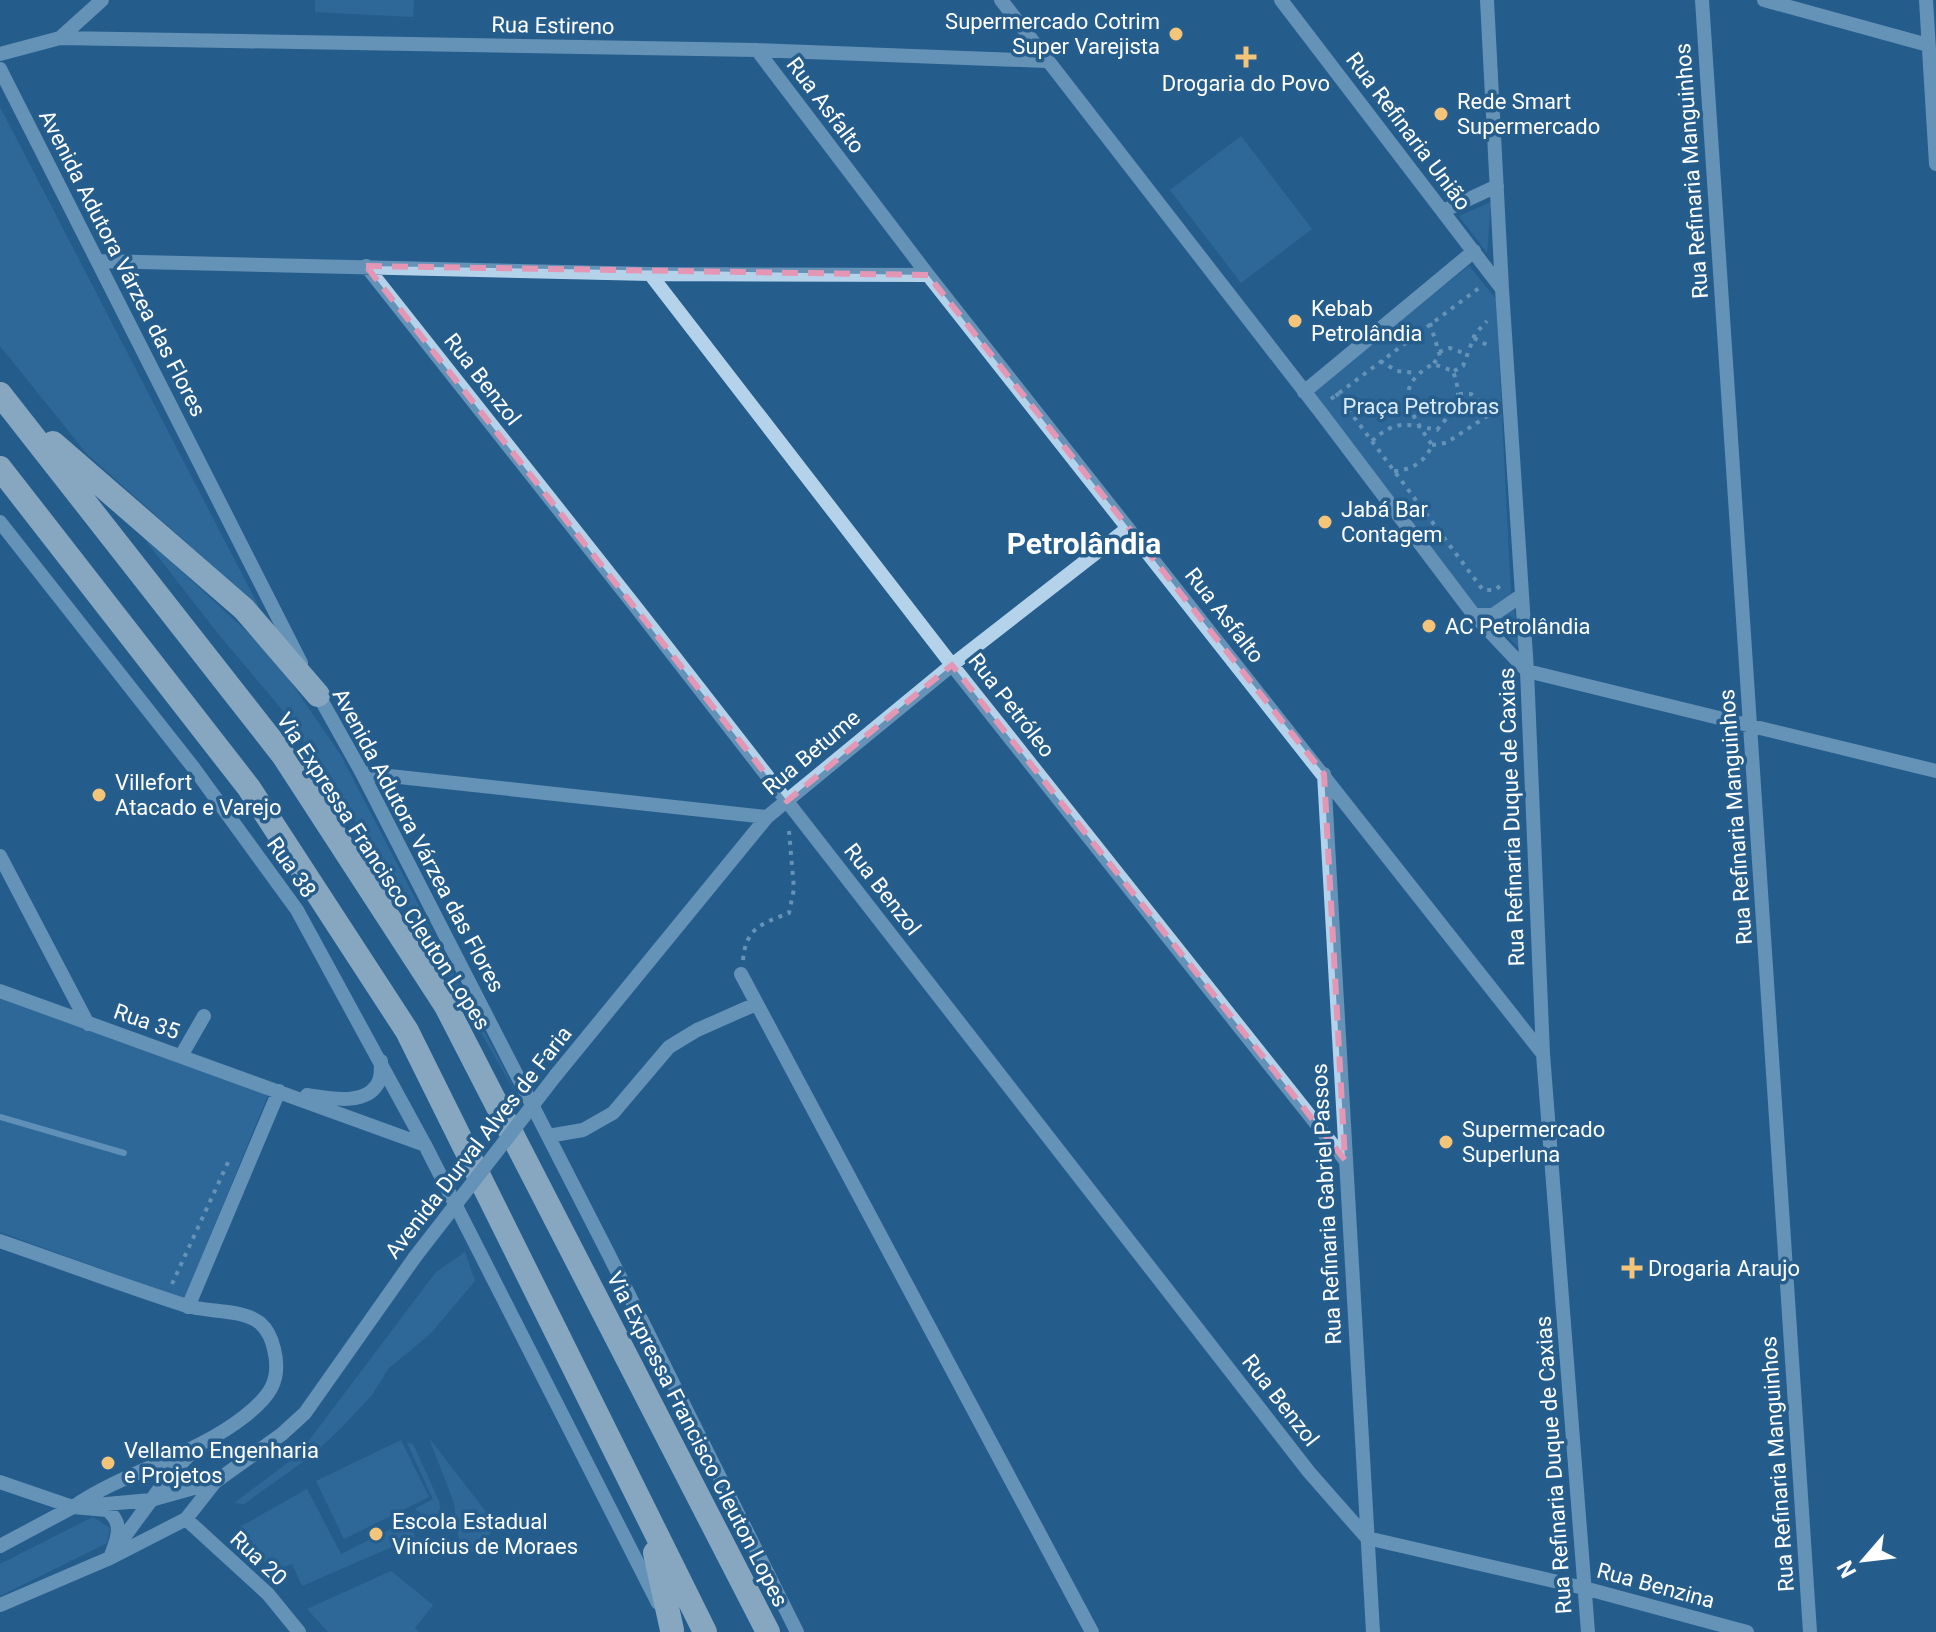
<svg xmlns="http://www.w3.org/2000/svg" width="1936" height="1632" font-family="Roboto,sans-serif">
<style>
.green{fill:#3a77a9}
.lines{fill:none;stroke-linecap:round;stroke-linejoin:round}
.stream{stroke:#a9ceeb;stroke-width:6}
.path{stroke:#b4d2ea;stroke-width:4;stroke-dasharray:4 6;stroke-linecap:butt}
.minor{stroke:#b4d2ea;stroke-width:14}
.highway{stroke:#fff;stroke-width:24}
.minor-bridge{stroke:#b4d2ea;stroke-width:14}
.marked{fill:none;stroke:#e497b5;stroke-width:6;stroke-dasharray:16 10;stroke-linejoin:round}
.poi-dot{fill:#f4c479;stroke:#255d8c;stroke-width:3}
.labels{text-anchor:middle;stroke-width:7;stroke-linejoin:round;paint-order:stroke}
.poi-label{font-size:22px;fill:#fff;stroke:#255d8c;text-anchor:start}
.street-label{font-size:22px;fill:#fff;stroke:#255d8c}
.park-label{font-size:22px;fill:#d9eaf8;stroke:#255d8c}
.district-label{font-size:30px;font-weight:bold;fill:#fff;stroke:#255d8c}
</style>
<rect width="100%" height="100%" fill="#255d8c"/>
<path class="green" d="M 315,0 L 414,0 L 413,17 L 315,12 Z
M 0,107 L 259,607 L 87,454 L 0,346 Z
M 1241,136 L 1312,229 L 1241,283 L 1170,190 Z
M 1491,202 L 1487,253 L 1459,216 Z
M 1469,266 L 1496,299 L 1511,595 L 1493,609 L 1476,610 L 1310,391 Z
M 139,532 L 272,655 L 340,754 L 521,1102 L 389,873 L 283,711 L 216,631 Z
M 1514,607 L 1521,650 L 1491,620 Z
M 0,996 L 268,1095 L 184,1299 L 0,1232 Z
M 465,1252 L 475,1281 L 431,1333 L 388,1369 L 372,1395 L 342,1427 L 314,1454 L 244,1504 L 234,1503 L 298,1455 L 436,1272 Z
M 429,1438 L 497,1526 L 473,1552 L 458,1537 L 454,1503 Z
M 401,1440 L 429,1497 L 344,1539 L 316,1481 Z
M 407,1443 L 413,1444 L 439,1501 L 444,1531 L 415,1509 L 433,1499 Z
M 307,1489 L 341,1554 L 409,1520 L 415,1537 L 302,1586 L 292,1564 L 273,1571 L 241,1538 L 240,1527 Z
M 93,1517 L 110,1528 L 107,1543 L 0,1596 L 0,1564 Z
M 391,1571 L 433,1605 L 415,1628 L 419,1632 L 328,1632 L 307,1609 Z"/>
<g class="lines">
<path class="stream" d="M 0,1117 L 124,1153"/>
<path class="path" d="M 1430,323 L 1440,356 L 1433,364
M 1474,338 L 1489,346
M 1439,352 L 1450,348 L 1466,354
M 1380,361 L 1397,371 L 1417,373
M 1454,371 L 1463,366 L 1475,334 L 1487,321
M 1336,393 L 1483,590 L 1495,590 L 1504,583
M 1459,394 L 1471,394 L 1482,405 L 1496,406
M 1331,399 L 1479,288
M 1372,441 C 1396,419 1407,424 1437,430 C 1456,406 1464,403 1453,371 L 1433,364 C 1391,388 1410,412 1432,445 C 1425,462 1412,470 1394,471
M 1432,445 L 1446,443 L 1492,413
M 743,960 C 746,927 762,924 789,913 L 794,889 L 789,831
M 172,1284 L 230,1158"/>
<path class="minor" d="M 1001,0 L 1322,414 L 1474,615 L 1527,671
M 1281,0 L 1502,289
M 1487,0 L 1502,289 L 1527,671 L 1543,1054 L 1588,1632
M 1702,0 L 1810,1632
M 1764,0 L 1928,45
M 1926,0 L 1936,164
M 60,38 L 757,50 L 1046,61
M 757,50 L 928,275 L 1543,1054
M 0,54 L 60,38 L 102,0
M 0,69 L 301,663
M 1443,211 L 1497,186
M 98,261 L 650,274 L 928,275
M 366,266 L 635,606 L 1309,1472 L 1367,1538
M 650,274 L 952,665 L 1345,1160
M 1304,392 L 1474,251
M 0,522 L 193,767 L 297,910 L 425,1145 L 658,1603
M 1474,615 L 1493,615 L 1522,595
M 1527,671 L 1936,771
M 315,689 L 362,773 L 609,1255 L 797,1632
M 362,773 L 767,817
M 1324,774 L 1373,1632
M 0,856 L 88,1024
M 741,974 L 1092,1632
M 0,991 L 425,1145
M 181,1056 L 204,1016
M 556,1075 L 767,817 L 952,665 L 1128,528
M 307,1095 C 328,1098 368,1107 379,1081 C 381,1076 381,1067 381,1061
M 548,1136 L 583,1130 L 613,1113 L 669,1047 L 697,1030 L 756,1004
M 0,1241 C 61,1262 122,1285 184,1305 C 207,1313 241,1308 260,1323 C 268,1330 272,1340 274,1349 C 282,1381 269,1397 245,1416 C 193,1457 127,1470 73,1507
M 188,1307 L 279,1091
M 0,1482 L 73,1507 L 107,1510 C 125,1524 117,1539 110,1558
M 186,1519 L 268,1594 L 299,1632
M 1367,1538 L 1584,1588 L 1747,1632
M 119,1544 L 166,1480 L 190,1454
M 0,1546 L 73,1507 L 151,1500 L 215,1482
M 0,1605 L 110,1558 L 186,1519 L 215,1482 L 282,1434 L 305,1413 L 415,1257"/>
<path class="highway" d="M 0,394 L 283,755 L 446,1006 L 768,1632
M 53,443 L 244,609 L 318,695
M 0,468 L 249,788 L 407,1031 L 705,1632
M 655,1553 L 672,1630"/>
<path class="minor-bridge" d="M 415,1257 L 556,1075"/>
</g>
<path d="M0 0H1936V1632H0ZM 366,266 L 928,275 L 1324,774 L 1345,1160 L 952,665 L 787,801 Z" fill="#255d8c" fill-opacity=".55" fill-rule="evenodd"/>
<path class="marked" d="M 366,266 L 928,275 L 1324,774 L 1345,1160 L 952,665 L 787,801 Z"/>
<g class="poi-dot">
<circle cx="1176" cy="34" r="8"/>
<path d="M1242 45h8v8h8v8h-8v8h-8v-8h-8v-8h8z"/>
<circle cx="1441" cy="114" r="8"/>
<circle cx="1295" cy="321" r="8"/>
<circle cx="1325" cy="522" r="8"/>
<circle cx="1429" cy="626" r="8"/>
<circle cx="99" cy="795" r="8"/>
<circle cx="1446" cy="1142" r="8"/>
<path d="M1628 1256h8v8h8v8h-8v8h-8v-8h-8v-8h8z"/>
<circle cx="108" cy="1463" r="8"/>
<circle cx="376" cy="1534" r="8"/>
</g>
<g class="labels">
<g class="poi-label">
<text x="1160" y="29" text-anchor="end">Supermercado Cotrim<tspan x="1160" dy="25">Super Varejista</tspan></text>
<text x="1246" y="91" text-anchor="middle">Drogaria do Povo</text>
<text x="1457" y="109">Rede Smart<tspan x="1457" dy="25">Supermercado</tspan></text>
<text x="1311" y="316">Kebab<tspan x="1311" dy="25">Petrolândia</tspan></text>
<text x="1341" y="517">Jabá Bar<tspan x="1341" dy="25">Contagem</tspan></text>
<text x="1445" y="634">AC Petrolândia</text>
<text x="115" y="790">Villefort<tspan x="115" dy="25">Atacado e Varejo</tspan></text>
<text x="1462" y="1137">Supermercado<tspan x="1462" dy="25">Superluna</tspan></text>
<text x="1648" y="1276">Drogaria Araujo</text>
<text x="124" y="1458">Vellamo Engenharia<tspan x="124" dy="25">e Projetos</tspan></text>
<text x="392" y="1529">Escola Estadual<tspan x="392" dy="25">Vinícius de Moraes</tspan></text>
</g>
<g class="street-label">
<text transform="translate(553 25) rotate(1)" y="8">Rua Estireno</text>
<text transform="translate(826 105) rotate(53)" y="8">Rua Asfalto</text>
<text transform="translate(1409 131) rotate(53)" y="8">Rua Refinaria União</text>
<text transform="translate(1691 171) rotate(-94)" y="8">Rua Refinaria Manguinhos</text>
<text transform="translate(123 263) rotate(63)" y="8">Avenida Adutora Várzea das Flores</text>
<text transform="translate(483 379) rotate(52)" y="8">Rua Benzol</text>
<text transform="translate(1225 615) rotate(52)" y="8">Rua Asfalto</text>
<text transform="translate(1012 705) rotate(52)" y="8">Rua Petróleo</text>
<text transform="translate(811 752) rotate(-40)" y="8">Rua Betume</text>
<text transform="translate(1511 817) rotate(-92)" y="8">Rua Refinaria Duque de Caxias</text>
<text transform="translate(1735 817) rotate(-94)" y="8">Rua Refinaria Manguinhos</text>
<text transform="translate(419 840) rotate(62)" y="8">Avenida Adutora Várzea das Flores</text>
<text transform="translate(292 867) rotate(55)" y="8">Rua 38</text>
<text transform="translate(384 871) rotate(57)" y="8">Via Expressa Francisco Cleuton Lopes</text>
<text transform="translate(883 889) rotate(52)" y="8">Rua Benzol</text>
<text transform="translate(147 1021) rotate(19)" y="8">Rua 35</text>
<text transform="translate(478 1142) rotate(-52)" y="8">Avenida Durval Alves de Faria</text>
<text transform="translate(1326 1204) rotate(-93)" y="8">Rua Refinaria Gabriel Passos</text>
<text transform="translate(1281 1400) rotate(52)" y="8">Rua Benzol</text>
<text transform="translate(698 1439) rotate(63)" y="8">Via Expressa Francisco Cleuton Lopes</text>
<text transform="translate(1777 1464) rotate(-94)" y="8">Rua Refinaria Manguinhos</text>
<text transform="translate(1553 1465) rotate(-94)" y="8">Rua Refinaria Duque de Caxias</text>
<text transform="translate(259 1558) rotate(43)" y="8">Rua 20</text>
<text transform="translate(1656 1585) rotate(15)" y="8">Rua Benzina</text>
</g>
<g class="park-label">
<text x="1421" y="414">Praça Petrobras</text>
</g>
<g class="district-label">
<text x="1084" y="554">Petrolândia</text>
</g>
</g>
<g transform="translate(1864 1560) rotate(242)" stroke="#255d8c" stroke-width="6" paint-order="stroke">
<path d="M0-6L14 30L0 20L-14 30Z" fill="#ffffff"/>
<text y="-12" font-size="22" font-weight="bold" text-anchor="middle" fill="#ffffff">N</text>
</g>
</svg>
